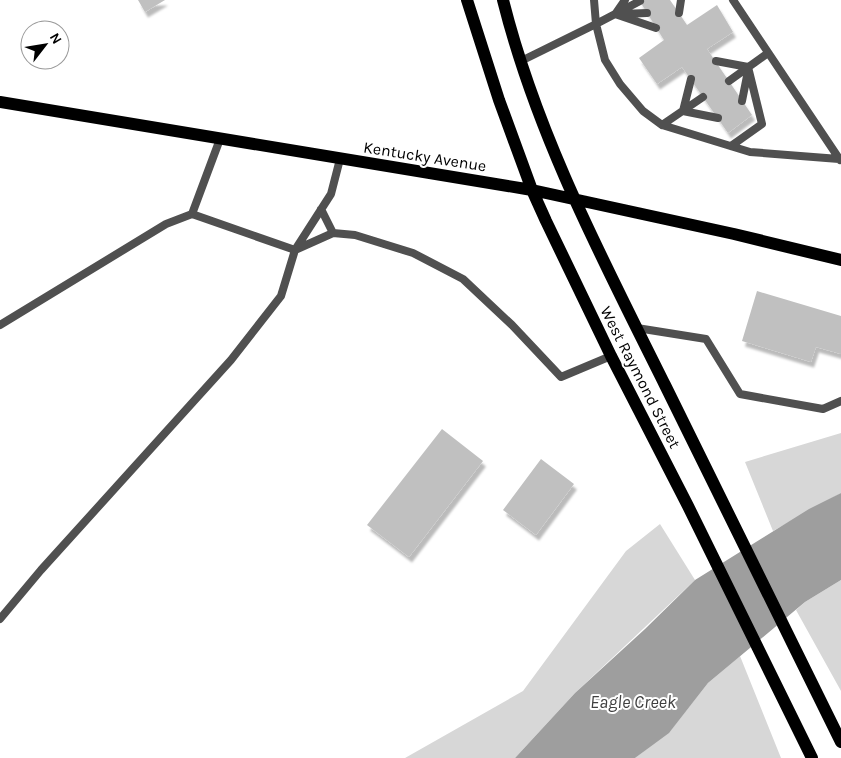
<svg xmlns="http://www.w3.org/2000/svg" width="841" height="758" font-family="Karla,sans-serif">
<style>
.green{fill:#d7d7d7}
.water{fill:#9e9e9e}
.building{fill:#c0c0c0;filter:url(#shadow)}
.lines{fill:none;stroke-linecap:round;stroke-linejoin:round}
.lane{stroke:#505050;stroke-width:8}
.primary{stroke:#000;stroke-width:12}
.labels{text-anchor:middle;stroke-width:4;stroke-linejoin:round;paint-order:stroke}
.street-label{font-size:16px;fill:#000;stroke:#fff}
.water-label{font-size:18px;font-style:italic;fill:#3f3f3f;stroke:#fff}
</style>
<defs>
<filter id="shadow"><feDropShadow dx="3" dy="5.5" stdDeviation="1" flood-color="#0004"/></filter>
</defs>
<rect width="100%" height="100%" fill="#fff"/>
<path class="green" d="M 841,433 L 841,493 L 773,531 L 745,462 Z
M 660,524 L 695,580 L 575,693 L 515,758 L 405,758 L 523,691 L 626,551 Z
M 841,580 L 841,691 L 796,610 L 805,602 Z
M 740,656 L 781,758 L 635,758 L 671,730 L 708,683 Z"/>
<path class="water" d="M 841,493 L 841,580 L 805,602 L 708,683 L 669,733 L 635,758 L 515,758 L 575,693 L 645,629 L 695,580 L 809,509 Z"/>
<path class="building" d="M 138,0 L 165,0 L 145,12 Z
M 639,0 L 670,0 L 687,25 L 717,5 L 733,32 L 707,49 L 752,115 L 728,133 L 682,67 L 657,84 L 639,58 L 664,40 Z
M 757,291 L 841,316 L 841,354 L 816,347 L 811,362 L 742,341 Z
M 442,429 L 483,461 L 409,557 L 367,525 Z
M 541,459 L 574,484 L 536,535 L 503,510 Z"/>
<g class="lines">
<path class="lane" d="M 733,0 L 840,160
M 640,1 L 596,24 L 605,60 L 620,84 L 643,111 L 662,125 L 750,152 L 839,159
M 616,13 L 625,0
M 679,13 L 681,0
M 615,14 L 656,28
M 622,14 L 647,13
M 521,61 L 596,24 L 594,0
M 716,61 L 748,67
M 691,79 L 683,111 L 718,118
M 729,81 L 768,53
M 742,101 L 748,71
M 662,125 L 703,97
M 731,146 L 762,124 L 748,67
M 321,209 L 333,233 L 355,235 L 413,253 L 463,279 L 512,325 L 561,377 L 611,356
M 192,214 L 220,139
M 0,325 L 166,224 L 192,214 L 295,250 L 331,194 L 340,159
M 637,328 L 706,339 L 740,394 L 823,409 L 841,401
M 0,619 L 41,570 L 231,360 L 281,296 L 295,250 L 333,233"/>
<path class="primary" d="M 467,0 L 499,100 L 532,190 L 546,221 L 611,356 L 688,506 L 812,758
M 503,0 C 537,136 603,260 665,385 C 724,503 782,623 841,742
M 0,102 L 532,190 L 734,234 L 841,260"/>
</g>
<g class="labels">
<g class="street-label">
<text transform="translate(425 156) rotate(9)" y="6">Kentucky Avenue</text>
<text transform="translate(641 377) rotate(63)" y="6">West Raymond Street</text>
</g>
<g class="water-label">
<text x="633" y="708">Eagle Creek</text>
</g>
</g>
<g transform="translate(45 45) rotate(59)"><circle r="24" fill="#ffffff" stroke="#999999"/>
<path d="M0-4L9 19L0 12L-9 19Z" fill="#000000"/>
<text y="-8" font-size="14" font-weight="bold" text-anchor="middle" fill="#000000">N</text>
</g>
</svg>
